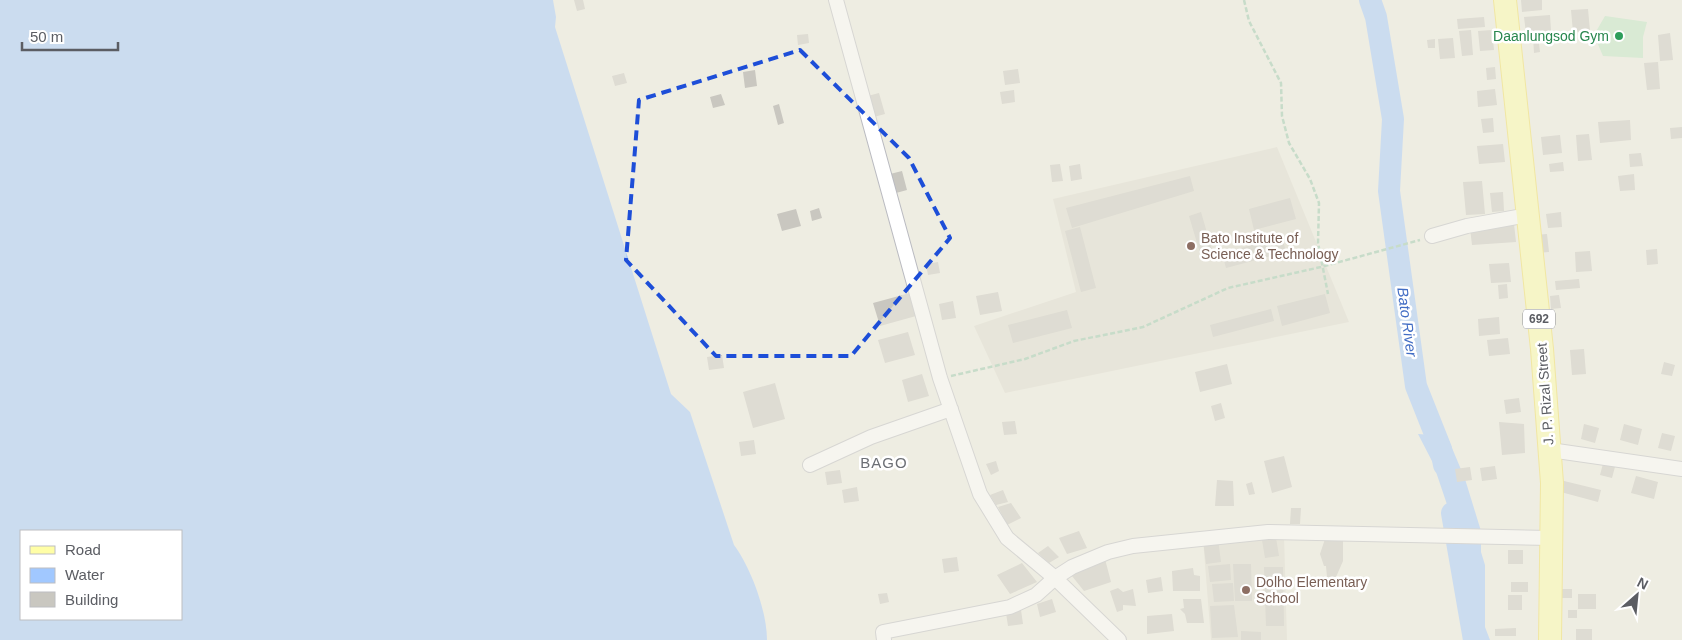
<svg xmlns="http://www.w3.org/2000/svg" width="1682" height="640" font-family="Arial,sans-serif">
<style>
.education{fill:#dedcd0}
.green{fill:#bee6c4}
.water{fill:#a1c8ff;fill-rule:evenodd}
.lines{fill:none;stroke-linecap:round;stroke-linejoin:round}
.river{stroke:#a1c8ff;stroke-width:22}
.building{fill:#c9c7c0}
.minor-casing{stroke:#babbc1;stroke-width:16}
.primary-casing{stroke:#f3df56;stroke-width:24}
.path{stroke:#97c7ac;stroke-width:2.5;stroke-dasharray:5 2.5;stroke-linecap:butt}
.minor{stroke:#fff;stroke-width:14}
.primary{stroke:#fffea6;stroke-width:22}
.marked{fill:none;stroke:#1d4ed8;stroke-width:4;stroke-dasharray:10 6;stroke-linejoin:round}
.leisure-dot{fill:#2e9e5b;stroke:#fff;stroke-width:2}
.education-dot{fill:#8d6e63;stroke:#fff;stroke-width:2}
.labels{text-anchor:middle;stroke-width:5;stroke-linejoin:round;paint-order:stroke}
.shield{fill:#fff;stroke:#8c8e92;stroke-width:1}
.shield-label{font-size:12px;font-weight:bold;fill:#5b5d63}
.leisure-label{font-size:14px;fill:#27864d;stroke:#fff;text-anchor:end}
.education-label{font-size:14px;fill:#785e54;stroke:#fff;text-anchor:start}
.street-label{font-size:14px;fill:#5b5d63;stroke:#fff}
.water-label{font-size:15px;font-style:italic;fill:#426dc4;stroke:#fff}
.neighbourhood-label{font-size:15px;letter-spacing:1px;fill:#6c6f75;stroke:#fff}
</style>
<rect width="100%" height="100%" fill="#eeede2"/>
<path class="education" d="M 1277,147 L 1349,322 L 1005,393 L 974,326 L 1076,292 L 1053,199 Z
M 1284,535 L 1287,640 L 1211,640 L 1203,539 Z"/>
<path class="green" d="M 1605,16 L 1647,22 L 1643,37 L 1643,58 L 1603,56 L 1594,35 Z"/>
<path class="water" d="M 0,0 L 553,0 L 556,17 L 555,27 L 671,394 L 690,412 L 734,545 C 751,568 767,611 767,640 L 0,640 ZM 181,531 L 181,619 L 21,619 L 21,531 Z
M 1418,434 L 1447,436 L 1465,479 L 1481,531 L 1481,552 L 1485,565 L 1485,627 L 1490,640 L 1469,640 L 1466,589 L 1462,576 L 1461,546 L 1433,463 Z"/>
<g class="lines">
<path class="river" d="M 1370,0 L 1376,17 L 1393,119 L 1389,191 L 1416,386 L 1441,449 L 1444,465
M 1452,513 L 1474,640"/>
</g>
<path class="building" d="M 574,0 L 583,0 L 585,9 L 577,11 Z
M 1521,0 L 1542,0 L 1542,10 L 1522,12 Z
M 1588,9 L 1590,31 L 1573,32 L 1571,10 Z
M 1550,15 L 1551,31 L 1526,33 L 1524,17 Z
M 1484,17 L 1485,27 L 1458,29 L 1457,19 Z
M 1471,30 L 1473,55 L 1462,56 L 1459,31 Z
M 1492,30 L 1494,50 L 1480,51 L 1478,31 Z
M 1670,33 L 1673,60 L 1660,61 L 1658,35 Z
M 808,34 L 809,43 L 798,45 L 797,35 Z
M 1538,35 L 1540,52 L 1534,53 L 1533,36 Z
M 1453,38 L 1455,58 L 1440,59 L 1438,39 Z
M 1435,39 L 1435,48 L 1428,48 L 1427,40 Z
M 1658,62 L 1660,89 L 1647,90 L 1644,63 Z
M 1495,67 L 1496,79 L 1487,80 L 1486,68 Z
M 1018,69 L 1020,83 L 1005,85 L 1003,71 Z
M 755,70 L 757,86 L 745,88 L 743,72 Z
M 624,73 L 627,83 L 615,86 L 612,76 Z
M 1495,89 L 1497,105 L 1478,107 L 1477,91 Z
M 1014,90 L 1015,102 L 1002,104 L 1000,92 Z
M 879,93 L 885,114 L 870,118 L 864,97 Z
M 721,94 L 725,105 L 713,108 L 710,97 Z
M 779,104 L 784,123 L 778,125 L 773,106 Z
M 1493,118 L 1494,132 L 1483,133 L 1481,119 Z
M 1630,120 L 1631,140 L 1600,143 L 1598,122 Z
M 1682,127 L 1682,138 L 1671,139 L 1670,128 Z
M 1589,134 L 1592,160 L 1578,161 L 1576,135 Z
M 1560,135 L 1562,153 L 1543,155 L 1541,137 Z
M 1503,144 L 1505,162 L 1479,164 L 1477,146 Z
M 1641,153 L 1643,166 L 1630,167 L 1629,154 Z
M 1563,162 L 1564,171 L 1550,172 L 1549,164 Z
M 1060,164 L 1063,181 L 1052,182 L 1050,165 Z
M 1080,164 L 1082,179 L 1071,181 L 1069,166 Z
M 902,171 L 907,190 L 896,193 L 890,174 Z
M 1634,174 L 1635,190 L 1620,191 L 1618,176 Z
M 1190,176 L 1194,191 L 1072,228 L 1066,208 Z
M 1482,181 L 1485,214 L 1466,215 L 1463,182 Z
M 1503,192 L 1504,211 L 1492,212 L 1490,193 Z
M 1290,198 L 1296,219 L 1254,230 L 1249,209 Z
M 819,208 L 822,218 L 812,221 L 810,211 Z
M 796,209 L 801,226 L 782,231 L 777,214 Z
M 1201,212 L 1212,250 L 1200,253 L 1189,216 Z
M 1561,212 L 1562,227 L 1548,228 L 1546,214 Z
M 1514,224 L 1516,242 L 1472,245 L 1470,228 Z
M 1080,227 L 1096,288 L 1081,292 L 1065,231 Z
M 1295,233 L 1298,242 L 1290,243 L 1288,235 Z
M 1547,234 L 1549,252 L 1536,253 L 1535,235 Z
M 1282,237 L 1286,252 L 1226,268 L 1222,253 Z
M 1657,249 L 1658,264 L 1647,265 L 1646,250 Z
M 1590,251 L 1592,271 L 1576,272 L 1575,252 Z
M 938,262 L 940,273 L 928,275 L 926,264 Z
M 1509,263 L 1511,282 L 1491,283 L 1489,264 Z
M 1579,279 L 1580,288 L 1556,290 L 1555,281 Z
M 1507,284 L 1508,298 L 1499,299 L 1498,285 Z
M 998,292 L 1002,311 L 980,315 L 976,296 Z
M 910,293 L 916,316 L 880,326 L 873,303 Z
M 1325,294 L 1330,313 L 1282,326 L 1277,306 Z
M 1559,295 L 1561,308 L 1551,309 L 1550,296 Z
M 953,301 L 956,318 L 942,320 L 939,304 Z
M 1271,309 L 1274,321 L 1213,337 L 1210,325 Z
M 1067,310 L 1072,328 L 1013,343 L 1008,325 Z
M 1499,317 L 1500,334 L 1479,336 L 1478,319 Z
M 908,332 L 915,355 L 885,363 L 878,340 Z
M 1508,338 L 1510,354 L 1489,356 L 1487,340 Z
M 1584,349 L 1586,374 L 1572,375 L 1570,350 Z
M 722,355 L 724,368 L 709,370 L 707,357 Z
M 1664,362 L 1675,365 L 1672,376 L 1661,374 Z
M 1227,364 L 1232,384 L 1200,392 L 1195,372 Z
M 922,374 L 929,396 L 908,402 L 902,380 Z
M 775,383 L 785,419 L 753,428 L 743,392 Z
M 1519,398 L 1521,412 L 1506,414 L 1504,400 Z
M 1221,403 L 1225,418 L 1215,421 L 1211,406 Z
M 1015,421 L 1017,434 L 1004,435 L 1002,422 Z
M 1499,422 L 1524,424 L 1525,453 L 1502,455 Z
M 1584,424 L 1599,428 L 1595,443 L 1581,439 Z
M 1624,424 L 1642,429 L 1638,445 L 1620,440 Z
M 1662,433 L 1675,436 L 1671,451 L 1658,448 Z
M 754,440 L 756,454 L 741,456 L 739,442 Z
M 1284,456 L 1292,487 L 1272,493 L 1264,461 Z
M 1604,460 L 1616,463 L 1612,478 L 1600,475 Z
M 996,461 L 999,471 L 991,475 L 986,464 Z
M 1495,466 L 1497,479 L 1482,481 L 1480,468 Z
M 1470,467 L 1472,480 L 1457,482 L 1455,469 Z
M 840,470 L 842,483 L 827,485 L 825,472 Z
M 1636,476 L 1658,482 L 1654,499 L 1631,493 Z
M 1217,480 L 1233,481 L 1234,506 L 1215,506 Z
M 1560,480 L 1601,490 L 1598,502 L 1557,491 Z
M 1252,482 L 1255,494 L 1249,495 L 1246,484 Z
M 857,487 L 859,501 L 844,503 L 842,490 Z
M 1003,490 L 1008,502 L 996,505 L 990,495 Z
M 1011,503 L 1021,518 L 1007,525 L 998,507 Z
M 1291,508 L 1301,508 L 1300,524 L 1290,524 Z
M 1079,531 L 1087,548 L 1067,554 L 1059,538 Z
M 1276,538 L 1279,556 L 1265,558 L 1262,540 Z
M 1218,539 L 1221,562 L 1206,564 L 1203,540 Z
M 1325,539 L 1343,541 L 1343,561 L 1336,577 L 1327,577 L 1326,566 L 1324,566 L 1320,554 Z
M 1048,546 L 1059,557 L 1049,563 L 1038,553 Z
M 1508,550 L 1523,550 L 1523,564 L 1508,564 Z
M 957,557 L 959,571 L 944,573 L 942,559 Z
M 1105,559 L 1111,582 L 1084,591 L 1068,571 Z
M 1022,563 L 1037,582 L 1010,594 L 997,575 Z
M 1230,564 L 1231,580 L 1210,582 L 1208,566 Z
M 1233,564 L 1251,564 L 1252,601 L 1235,601 Z
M 1264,567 L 1283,567 L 1284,626 L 1266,626 Z
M 1193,568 L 1194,575 L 1200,576 L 1200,591 L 1173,591 L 1172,571 Z
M 1161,577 L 1163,591 L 1148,593 L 1146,580 Z
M 1511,582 L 1528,582 L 1528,592 L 1511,592 Z
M 1233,583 L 1234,601 L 1214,602 L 1212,584 Z
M 1118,588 L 1123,592 L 1133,589 L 1136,606 L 1123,605 L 1123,610 L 1117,612 L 1110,591 Z
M 1562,589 L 1572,589 L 1572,598 L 1562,598 Z
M 887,593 L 889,602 L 880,604 L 878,594 Z
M 1578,594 L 1596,594 L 1596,609 L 1578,609 Z
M 1508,595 L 1522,595 L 1522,610 L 1508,610 Z
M 1052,599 L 1056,612 L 1040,617 L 1037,604 Z
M 1183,599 L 1201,599 L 1204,623 L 1187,623 L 1185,614 L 1180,609 L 1184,608 Z
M 1234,605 L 1238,637 L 1212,638 L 1210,606 Z
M 1021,610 L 1023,624 L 1008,626 L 1006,613 Z
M 1568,610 L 1577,610 L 1577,618 L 1568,618 Z
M 1172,614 L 1174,631 L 1147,634 L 1147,616 Z
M 1516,628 L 1516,636 L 1495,636 L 1495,629 Z
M 1576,629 L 1592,629 L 1592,640 L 1576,640 Z
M 1241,631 L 1261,632 L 1261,640 L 1241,640 Z"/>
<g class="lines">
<defs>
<path id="minor" d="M 836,0 L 940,378 L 980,494 L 1007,538 L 1055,578 L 1036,595 L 1010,607 L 883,632 L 884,640
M 1432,236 L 1467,226 L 1528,215
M 1550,450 L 1682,469
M 810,465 L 871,437 L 951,409
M 1119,640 L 1055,578 L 1072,567 L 1108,552 L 1133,546 L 1268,532 L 1551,538"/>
<path id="primary" d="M 1505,0 L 1542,349 L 1552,483 L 1550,640"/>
</defs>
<use href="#minor" class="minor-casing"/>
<use href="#primary" class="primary-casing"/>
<path class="path" d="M 1244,0 L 1249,21 L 1281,83 L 1282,116 L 1289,143 L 1310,179 L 1319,203 L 1318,243 L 1328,294
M 951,376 L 1025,359 L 1074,341 L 1143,327 L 1228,288 L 1321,267 L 1420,240"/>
<use href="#minor" class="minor"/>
<use href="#primary" class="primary"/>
</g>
<path d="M0 0H1682V640H0ZM 800,50 L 909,158 L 950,238 L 851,356 L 716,356 L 626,260 L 639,100 Z" fill="#eeede2" fill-opacity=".55" fill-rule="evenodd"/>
<path class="marked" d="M 800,50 L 909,158 L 950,238 L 851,356 L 716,356 L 626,260 L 639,100 Z"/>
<circle class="leisure-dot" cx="1619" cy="36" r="5"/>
<g class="education-dot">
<circle cx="1191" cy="246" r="5"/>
<circle cx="1246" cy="590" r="5"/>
</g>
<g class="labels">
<rect class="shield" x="1523" y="309.5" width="32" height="19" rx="4"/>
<g class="shield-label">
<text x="1539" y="323">692</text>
</g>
<g class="leisure-label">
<text x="1609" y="41">Daanlungsod Gym</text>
</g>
<g class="education-label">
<text x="1201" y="243">Bato Institute of<tspan x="1201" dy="16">Science &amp; Technology</tspan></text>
<text x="1256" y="587">Dolho Elementary<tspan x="1256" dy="16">School</tspan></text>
</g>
<g class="street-label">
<text transform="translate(1545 394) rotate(-94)" y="5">J. P. Rizal Street</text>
</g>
<g class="water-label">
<text transform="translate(1407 322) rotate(82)" y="5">Bato River</text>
</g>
<g class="neighbourhood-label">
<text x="884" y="468">BAGO</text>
</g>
</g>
<rect x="20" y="530" width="162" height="90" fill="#ffffff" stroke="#bdbec1"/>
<rect x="30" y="546" width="25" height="8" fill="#fffea6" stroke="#bdbec1"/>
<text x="65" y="555" font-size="15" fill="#5b5d63">Road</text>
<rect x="30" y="568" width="25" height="15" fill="#a1c8ff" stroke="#bdbec1"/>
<text x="65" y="580" font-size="15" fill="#5b5d63">Water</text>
<rect x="30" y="592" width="25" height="15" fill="#c9c7c0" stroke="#bdbec1"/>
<text x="65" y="605" font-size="15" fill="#5b5d63">Building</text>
<g transform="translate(1637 595) rotate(27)" stroke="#ffffff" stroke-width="4" paint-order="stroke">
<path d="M0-4L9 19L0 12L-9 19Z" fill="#5b5d63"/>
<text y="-8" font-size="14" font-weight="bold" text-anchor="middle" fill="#5b5d63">N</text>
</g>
<path d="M22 42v8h96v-8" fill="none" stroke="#5b5d63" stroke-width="2.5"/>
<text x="30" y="42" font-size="15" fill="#5b5d63" stroke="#ffffff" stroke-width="4" paint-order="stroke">50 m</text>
</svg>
